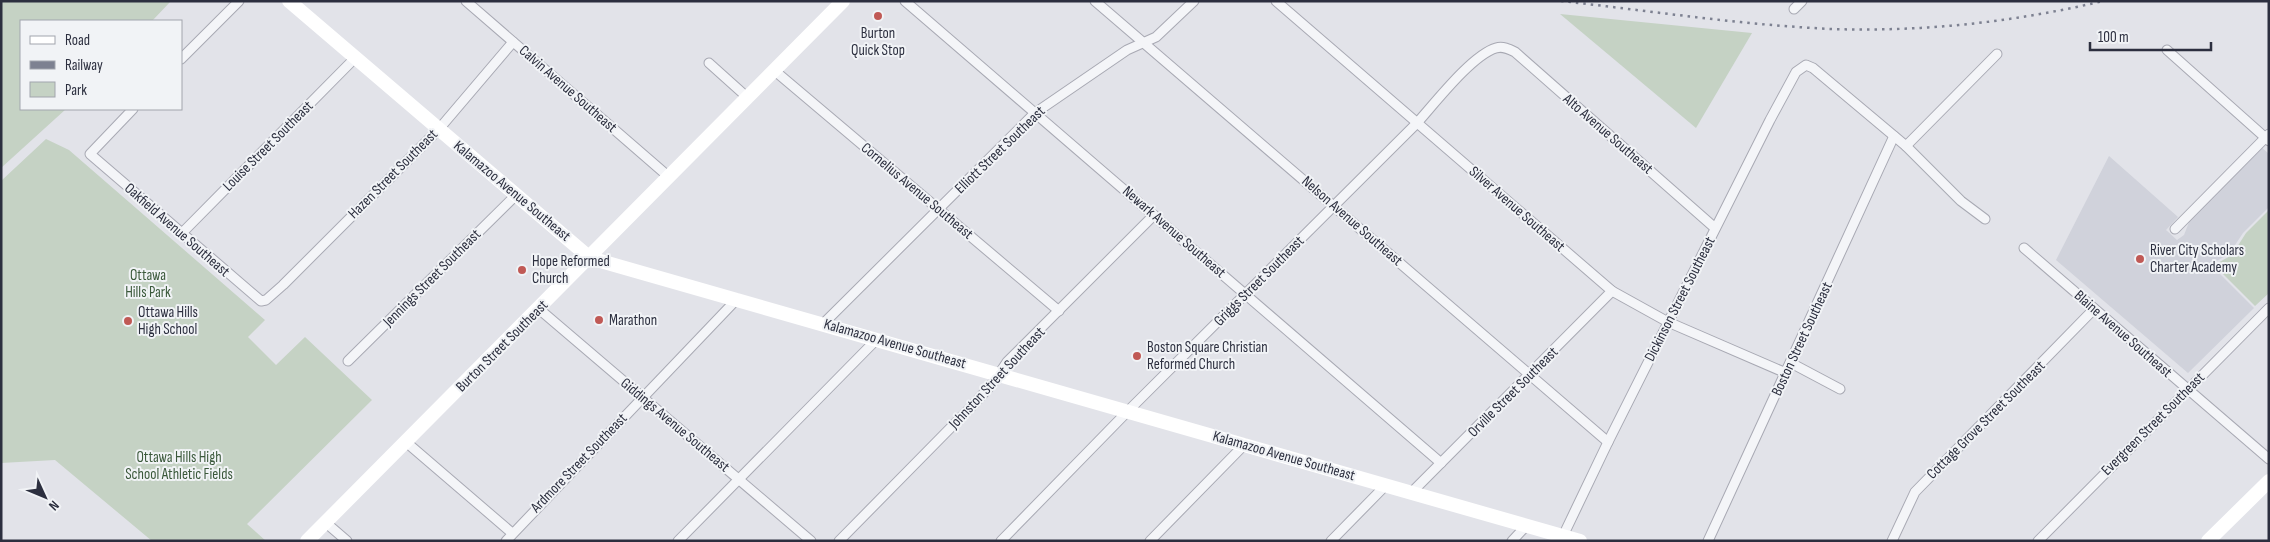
<svg xmlns="http://www.w3.org/2000/svg" width="2270" height="542" viewBox="0 0 2270 542" font-family="'Sofia Sans Condensed',sans-serif">
<style>
.built{fill:#d0d2db}
.green{fill:#c5d2c4}
.lines{fill:none;stroke-linecap:round;stroke-linejoin:round}
.street-casing{stroke:#a8a9b3;stroke-width:11}
.street{stroke:#f4f5f8;stroke-width:9}
.secondary{stroke:#fff;stroke-width:14}
.rail{stroke:#7d8191;stroke-width:2.5;stroke-dasharray:2.5 5;stroke-linecap:butt}
.poi-dot{fill:#c05955;stroke:#f1f3f6;stroke-width:2}
.labels{text-anchor:middle;dominant-baseline:central;stroke-width:4;stroke-linejoin:round;paint-order:stroke}
.poi-label{font-size:15px;fill:#2c2f3f;stroke:#f1f3f6;text-anchor:start}
.street-label{font-size:15px;fill:#2c2f3f;stroke:#f1f3f6}
.park-label{font-size:15px;fill:#3b593b;stroke:#f1f3f6}
</style>
<rect width="100%" height="100%" fill="#e2e3e9"/>
<!-- built -->
<polygon class="built" points="2260,146 2269,154 2269,207 2243,233 2229,254 2213,263 2216,270 2254,308 2188,373 2056,260 2109,156 2178,217 2166,230 2177,240 2184,235 2191,217"/>
<!-- green -->
<g class="green">
<polygon points="1,1 171,1 152,21 21,21 21,109 66,109 1,168"/>
<polygon points="1560,14 1752,33 1696,128"/>
<polygon points="46,139 69,150 265,320 248,337 276,365 305,337 372,400 247,524 266,541 152,541 55,460 1,463 1,181"/>
<polygon points="2269,210 2269,293 2255,306 2218,269 2216,264 2232,255 2246,233"/>
</g>
<g class="lines">
<defs>
<g id="street">
<polyline points="466,1 669,177"/>
<polyline points="905,1 1441,463"/>
<polyline points="1095,1 1608,442"/>
<polyline points="1276,1 1612,291 1668,322 1786,373"/>
<polyline points="1794,9 1802,1"/>
<polyline points="2167,50 2269,141"/>
<polyline points="181,59 239,1"/>
<polyline points="709,63 748,98"/>
<polyline points="775,71 1059,311"/>
<polyline points="133,109 90,154 261,301 266,300 283,285 439,129 513,42"/>
<polyline points="1906,146 1997,54"/>
<polyline points="2175,229 2269,134"/>
<polyline points="182,233 355,58"/>
<polyline points="2024,248 2269,459"/>
<polyline points="539,309 811,541"/>
<polyline points="824,323 1035,113 1127,50 1156,37 1194,1"/>
<polyline points="348,361 516,195"/>
<polyline points="1791,363 1840,389"/>
<polyline points="406,442 512,533"/>
<polyline points="1412,492 1612,291"/>
<polyline points="325,522 347,541"/>
<polyline points="1563,536 1608,442 1770,120 1796,72 1806,65 1813,68 1906,146 1961,201 1985,219"/>
<polyline points="506,541 737,299"/>
<polyline points="678,541 877,339"/>
<polyline points="839,541 973,405 993,383 1007,362 1154,215"/>
<path d="M1001,541L1127,412L1417,123C1435,103 1472,55 1496,48C1503,46 1509,49 1515,52L1715,228"/>
<polyline points="1150,541 1245,444"/>
<polyline points="1331,541 1386,485"/>
<polyline points="1512,541 1526,526"/>
<polyline points="1708,541 1894,136"/>
<polyline points="1892,541 1915,492 2094,309"/>
<polyline points="2038,541 2269,308"/>
</g>
</defs>
<!-- street casing -->
<use href="#street" class="street-casing"/>
<!-- street -->
<use href="#street" class="street"/>
<!-- secondary -->
<g class="secondary">
<polyline points="289,1 590,258 1580,541"/>
<polyline points="307,541 843,1"/>
<polyline points="2208,541 2269,481"/>
</g>
<!-- rail -->
<path class="rail" d="M1561,1C1651,11 1742,25 1832,29C1923,32 2015,22 2103,1"/>
</g>
<!-- markers -->
<g class="poi-dot">
<circle cx="878" cy="16" r="5"/>
<circle cx="2140" cy="259" r="5"/>
<circle cx="522" cy="270" r="5"/>
<circle cx="599" cy="320" r="5"/>
<circle cx="128" cy="321" r="5"/>
<circle cx="1137" cy="356" r="5"/>
</g>
<g class="labels">
<!-- poi labels -->
<g class="poi-label">
<text x="878" y="33" text-anchor="middle">Burton<tspan x="878" dy="17">Quick Stop</tspan></text>
<text x="2150" y="250">River City Scholars<tspan x="2150" dy="17">Charter Academy</tspan></text>
<text x="532" y="261">Hope Reformed<tspan x="532" dy="17">Church</tspan></text>
<text x="138" y="312">Ottawa Hills<tspan x="138" dy="17">High School</tspan></text>
<text x="609" y="320">Marathon</text>
<text x="1147" y="347">Boston Square Christian<tspan x="1147" dy="17">Reformed Church</tspan></text>
</g>
<!-- street labels -->
<g class="street-label">
<text transform="translate(568 89) rotate(41)">Calvin Avenue Southeast</text>
<text transform="translate(1608 134) rotate(41)">Alto Avenue Southeast</text>
<text transform="translate(268 146) rotate(-45)">Louise Street Southeast</text>
<text transform="translate(1000 150) rotate(-44)">Elliott Street Southeast</text>
<text transform="translate(393 174) rotate(-45)">Hazen Street Southeast</text>
<text transform="translate(512 191) rotate(40)">Kalamazoo Avenue Southeast</text>
<text transform="translate(917 191) rotate(40)">Cornelius Avenue Southeast</text>
<text transform="translate(1517 209) rotate(41)">Silver Avenue Southeast</text>
<text transform="translate(1352 221) rotate(41)">Nelson Avenue Southeast</text>
<text transform="translate(177 230) rotate(41)">Oakfield Avenue Southeast</text>
<text transform="translate(1174 232) rotate(41)">Newark Avenue Southeast</text>
<text transform="translate(432 278) rotate(-45)">Jennings Street Southeast</text>
<text transform="translate(1259 281) rotate(-45)">Griggs Street Southeast</text>
<text transform="translate(1680 299) rotate(-63)">Dickinson Street Southeast</text>
<text transform="translate(2123 334) rotate(41)">Blaine Avenue Southeast</text>
<text transform="translate(1802 339) rotate(-65)">Boston Street Southeast</text>
<text transform="translate(895 344) rotate(16)">Kalamazoo Avenue Southeast</text>
<text transform="translate(502 346) rotate(-45)">Burton Street Southeast</text>
<text transform="translate(997 378) rotate(-47)">Johnston Street Southeast</text>
<text transform="translate(1513 392) rotate(-45)">Orville Street Southeast</text>
<text transform="translate(1986 420) rotate(-45)">Cottage Grove Street Southeast</text>
<text transform="translate(2153 424) rotate(-45)">Evergreen Street Southeast</text>
<text transform="translate(675 425) rotate(40)">Giddings Avenue Southeast</text>
<text transform="translate(1284 456) rotate(16)">Kalamazoo Avenue Southeast</text>
<text transform="translate(579 463) rotate(-46)">Ardmore Street Southeast</text>
</g>
<!-- park labels -->
<g class="park-label">
<text x="148" y="275">Ottawa<tspan x="148" dy="17">Hills Park</tspan></text>
<text x="179" y="457">Ottawa Hills High<tspan x="179" dy="17">School Athletic Fields</tspan></text>
</g>
</g>
<!-- border -->
<rect width="2270" height="542" fill="none" stroke="#2c2f3f" stroke-width="5"/>
<!-- legend -->
<rect x="20" y="20" width="162" height="90" fill="#f1f3f6" stroke="#a2a5ad"/>
<rect x="30" y="36" width="25" height="8" fill="#ffffff" stroke="#a2a5ad"/>
<text x="65" y="45" font-size="15" fill="#2c2f3f">Road</text>
<rect x="30" y="61" width="25" height="8" fill="#7d8191" stroke="#a2a5ad"/>
<text x="65" y="70" font-size="15" fill="#2c2f3f">Railway</text>
<rect x="30" y="82" width="25" height="15" fill="#c5d2c4" stroke="#a2a5ad"/>
<text x="65" y="95" font-size="15" fill="#2c2f3f">Park</text>
<!-- north arrow -->
<g transform="translate(45 497) rotate(134)" stroke="#f1f3f6" stroke-width="4" paint-order="stroke">
<path d="M0-4L9 19L0 12L-9 19Z" fill="#2c2f3f"/>
<text y="-8" font-size="14" font-weight="bold" text-anchor="middle" fill="#2c2f3f">N</text>
</g>
<!-- scale -->
<path d="M2090 42v8h121v-8" fill="none" stroke="#2c2f3f" stroke-width="2.5"/>
<text x="2098" y="42" font-size="15" fill="#2c2f3f" stroke="#f1f3f6" stroke-width="4" paint-order="stroke">100 m</text>
</svg>
